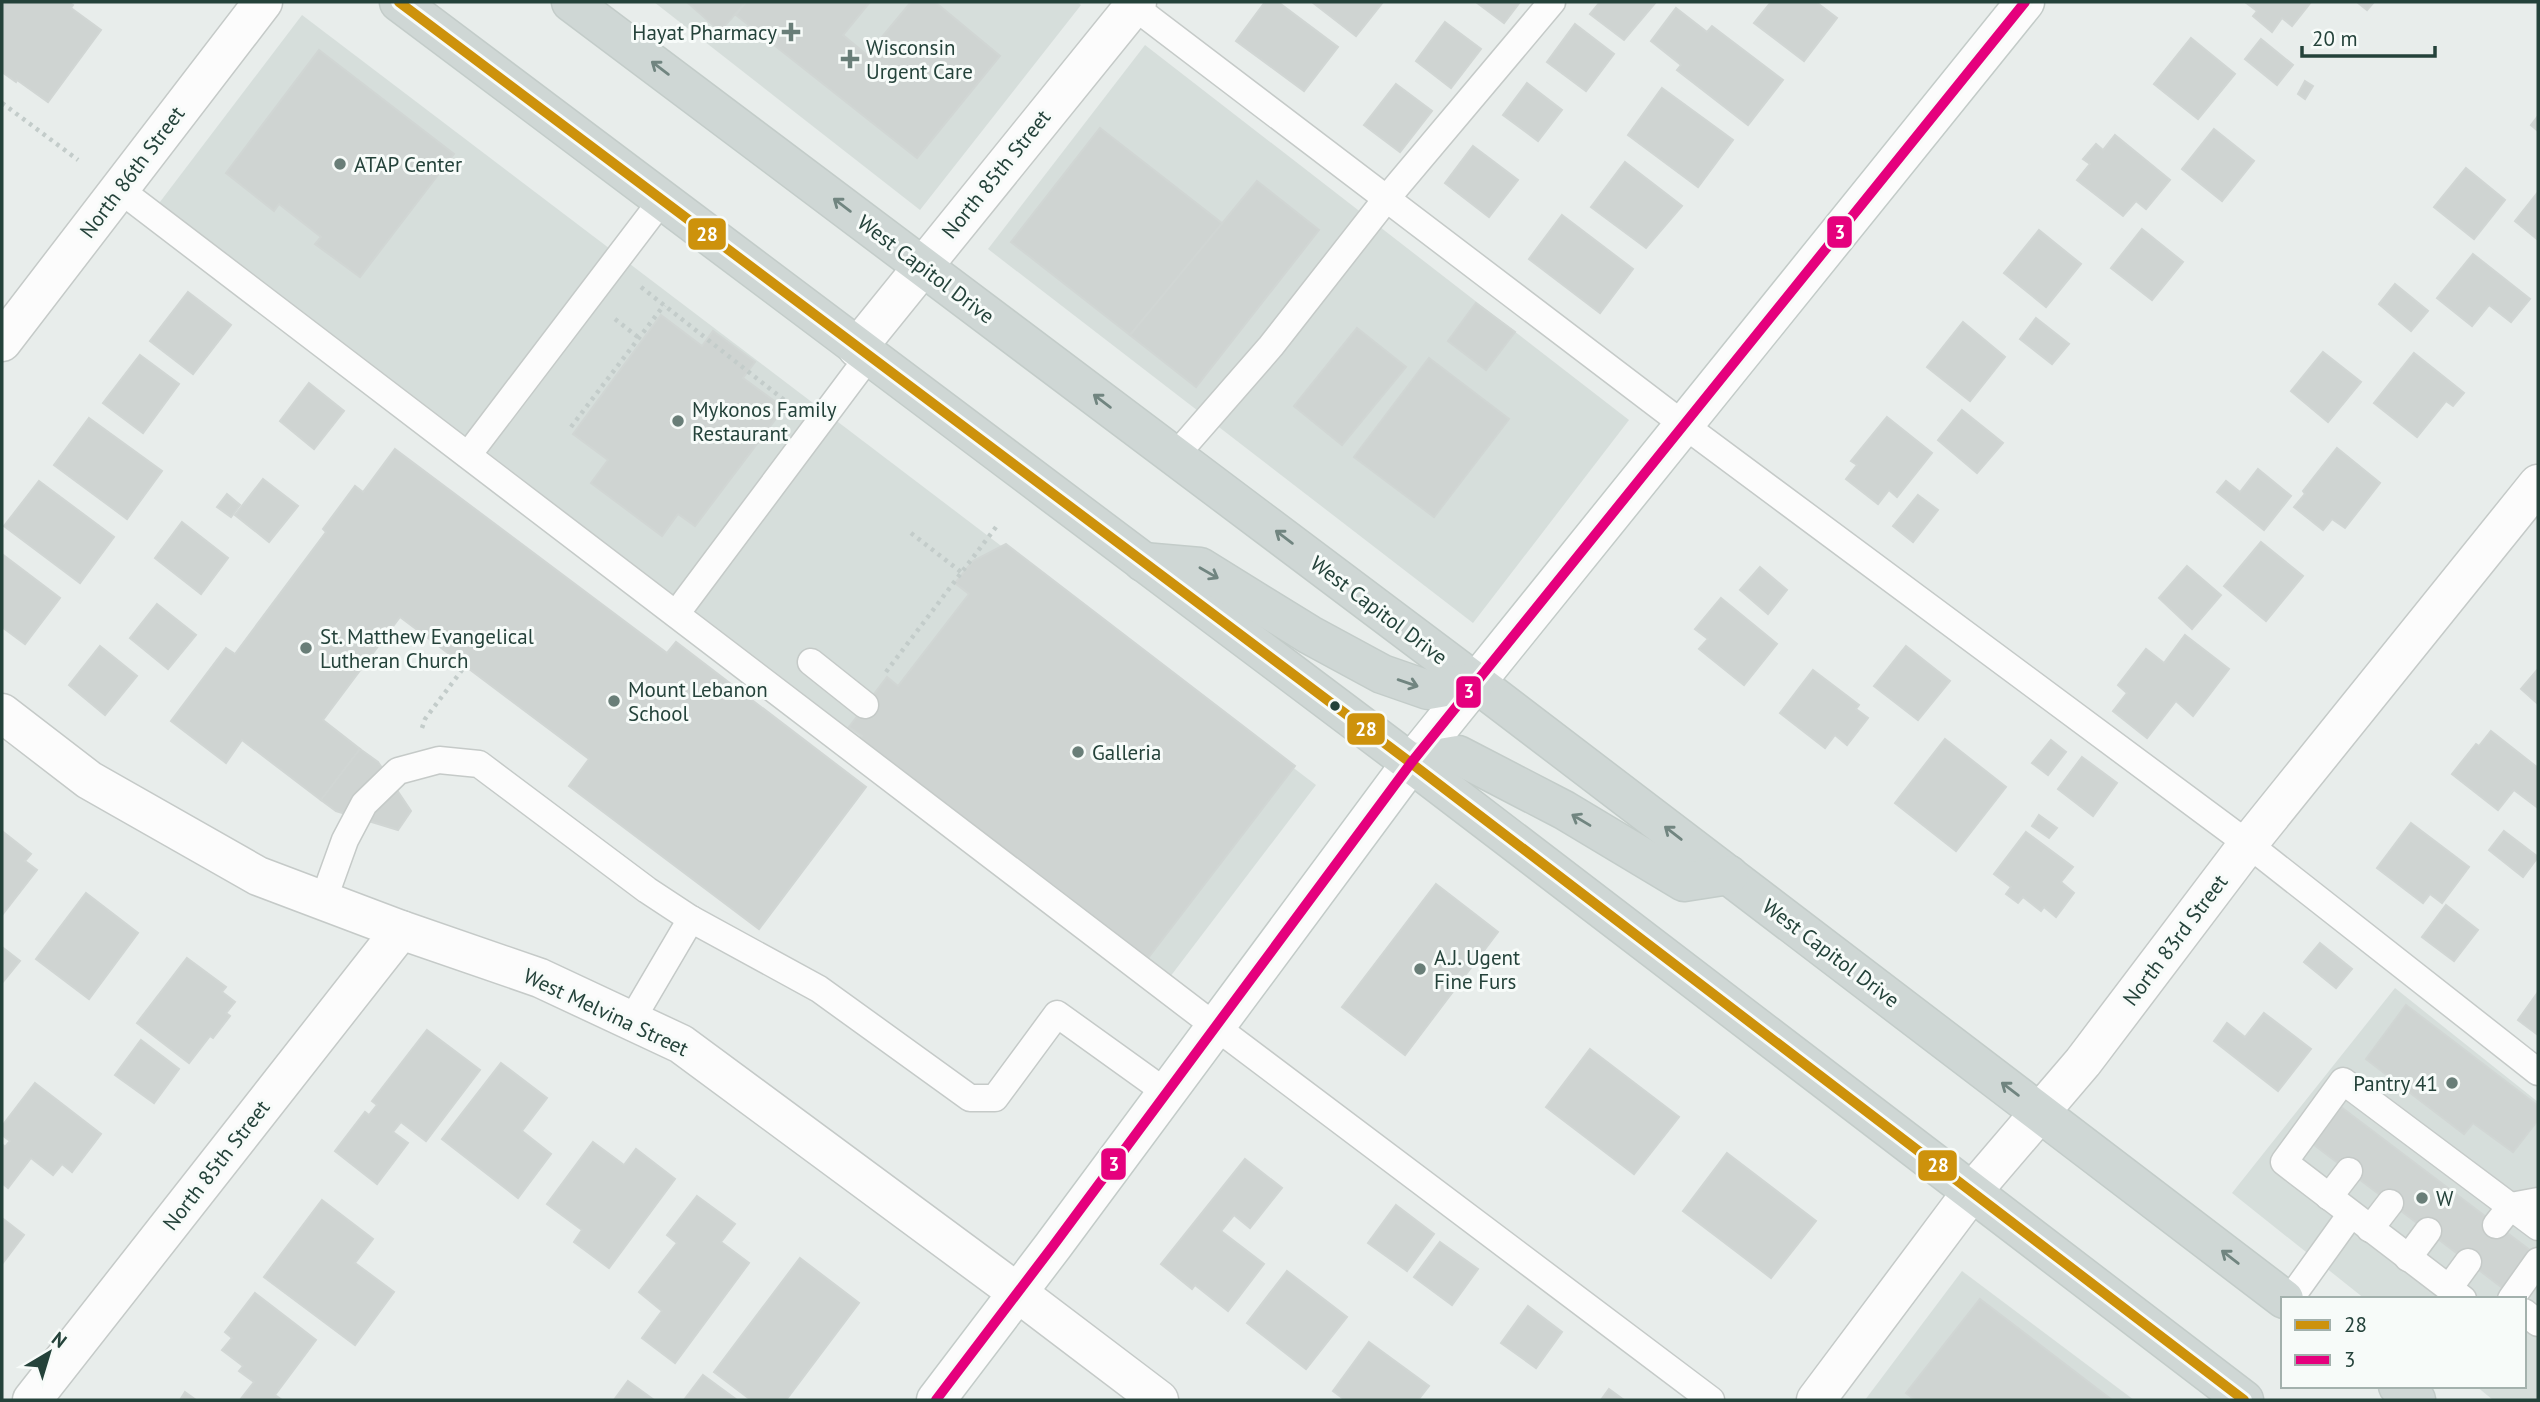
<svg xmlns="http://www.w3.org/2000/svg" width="2540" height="1402" viewBox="0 0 2540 1402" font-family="'PT Sans',sans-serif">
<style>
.built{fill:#d6dedb}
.building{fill:#cfd4d2;stroke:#d1d6d4;stroke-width:2}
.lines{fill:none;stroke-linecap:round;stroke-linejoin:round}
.lane-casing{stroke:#c5cac8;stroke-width:29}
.street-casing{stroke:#c5cac8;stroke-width:41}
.secondary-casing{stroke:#c3cbc8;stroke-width:41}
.primary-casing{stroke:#c3ccc9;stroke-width:41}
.path{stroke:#c3ccca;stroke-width:4.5;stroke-dasharray:3.5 5;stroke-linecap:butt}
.lane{stroke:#fcfcfc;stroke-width:26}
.street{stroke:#fcfcfc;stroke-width:38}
.secondary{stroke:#fcfcfc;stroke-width:38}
.primary{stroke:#cfd7d5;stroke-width:38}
.bus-1-casing{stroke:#f7fbf9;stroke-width:16}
.bus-2-casing{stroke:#f7fbf9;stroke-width:16}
.bus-1{stroke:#cd920c;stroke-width:10}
.bus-2{stroke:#e5007d;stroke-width:10}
.oneway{stroke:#718580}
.poi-dot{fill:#697e78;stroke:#f7fbf9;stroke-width:2.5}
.bus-dot{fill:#24423a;stroke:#f7fbf9;stroke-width:2.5}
.labels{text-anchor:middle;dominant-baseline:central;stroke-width:6;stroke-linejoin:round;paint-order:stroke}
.poi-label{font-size:21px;fill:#24423a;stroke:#f7fbf9;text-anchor:start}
.street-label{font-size:21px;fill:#24423a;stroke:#f7fbf9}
.line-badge{stroke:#f7fbf9;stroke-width:2.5}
.badge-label{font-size:19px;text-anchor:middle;font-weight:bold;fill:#fff}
</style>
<rect width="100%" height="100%" fill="#e8edeb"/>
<!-- built -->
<g class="built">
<polygon points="654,2 1077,2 1081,5 920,210"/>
<polygon points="302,15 1316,785 1157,994 144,223"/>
<polygon points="1145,45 1629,420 1473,623 988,249"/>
<polygon points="2395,988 2538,1102 2538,1400 2493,1400 2476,1386 2524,1386 2524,1299 2365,1299 2232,1193"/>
<polygon points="1962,1271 2134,1400 1865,1400"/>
</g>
<!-- building -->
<g class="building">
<polygon points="2,2 68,2 73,5 71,8 101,30 48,102 17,80 16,82 2,72"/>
<polygon points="687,2 746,2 720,31"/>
<polygon points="746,2 870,2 843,35 867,55 911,2 935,2 1000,56 917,158 736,15"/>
<polygon points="1265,2 1278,2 1338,47 1304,91 1236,41"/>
<polygon points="1312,2 1383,2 1356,36"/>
<polygon points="1476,2 1520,2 1504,23"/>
<polygon points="1600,2 1656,2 1624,40 1590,14"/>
<polygon points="1771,2 1816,2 1837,18 1804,61 1754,23"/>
<polygon points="2245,2 2311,2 2292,26 2282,18 2272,32 2253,16 2257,11"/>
<polygon points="2357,2 2374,2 2367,10"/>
<polygon points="1676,8 1707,32 1712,26 1783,80 1748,125 1677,70 1681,65 1651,41"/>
<polygon points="1445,22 1481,49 1451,88 1416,61"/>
<polygon points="1575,24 1614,54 1586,91 1547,62"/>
<polygon points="2191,38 2235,74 2198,119 2154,84"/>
<polygon points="2261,39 2293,65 2277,85 2245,59"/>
<polygon points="319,50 454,154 360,277 315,244 321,237 279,204 274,211 226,173"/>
<polygon points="2305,81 2313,86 2305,99 2298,94"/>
<polygon points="1527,83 1562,110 1538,141 1503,115"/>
<polygon points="1396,84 1432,111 1400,152 1364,125"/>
<polygon points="1662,88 1733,140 1698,187 1628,135"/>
<polygon points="2538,116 2538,131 2531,125"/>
<polygon points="1100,128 1223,224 1130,335 1011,242"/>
<polygon points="2214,129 2254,161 2222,201 2182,169"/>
<polygon points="2115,135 2170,180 2146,209 2136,201 2123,216 2077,180 2090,164 2083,159 2096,144 2103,150"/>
<polygon points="1473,146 1518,180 1489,217 1445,183"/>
<polygon points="1625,162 1682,206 1646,248 1591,207"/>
<polygon points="2466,168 2505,200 2474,239 2434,207"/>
<polygon points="1257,181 1319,230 1196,387 1130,335"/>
<polygon points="2538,192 2538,240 2515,221"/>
<polygon points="1562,215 1633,269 1600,313 1529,259"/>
<polygon points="2142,229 2183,262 2152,300 2111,268"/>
<polygon points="2039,230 2081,264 2046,307 2004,273"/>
<polygon points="2473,254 2530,299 2511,322 2489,305 2472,326 2437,298"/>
<polygon points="2395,284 2428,311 2411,331 2379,304"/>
<polygon points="188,292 231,325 193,374 150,341"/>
<polygon points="1476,303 1515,332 1486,370 1448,341"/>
<polygon points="661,315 702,346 713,331 755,362 743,378 784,408 695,526 678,514 662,536 591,483 608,460 573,434"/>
<polygon points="2036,318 2069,344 2052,364 2020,339"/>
<polygon points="1963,322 2005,357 1970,401 1927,367"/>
<polygon points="1357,328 1406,367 1342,445 1294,406"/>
<polygon points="2323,352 2361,382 2328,422 2291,391"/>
<polygon points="2414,353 2464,393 2453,406 2446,401 2417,437 2374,403"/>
<polygon points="140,355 179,384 143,433 103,403"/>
<polygon points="1429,358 1509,419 1434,517 1354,457"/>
<polygon points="309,383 344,411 314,449 280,421"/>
<polygon points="1962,410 2003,443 1977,473 1938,440"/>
<polygon points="1887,417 1932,453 1897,497 1889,490 1878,504 1846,479 1857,465 1851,461"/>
<polygon points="89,418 162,471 127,519 54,465"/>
<polygon points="2337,448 2380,483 2345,528 2332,519 2323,530 2294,507 2305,494 2303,491"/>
<polygon points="395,449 667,653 676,642 866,787 759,929 569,786 589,759 400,617 323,720 360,749 321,800 242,740 226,763 171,721 226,648 235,654 326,532 323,529 355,486 363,492"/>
<polygon points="2258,469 2291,496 2264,530 2217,492 2226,481 2240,492"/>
<polygon points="263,479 298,506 269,542 235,515"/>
<polygon points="39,481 114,537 80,583 4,526"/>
<polygon points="227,494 240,505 231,517 217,507"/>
<polygon points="1918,495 1938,510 1913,542 1893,526"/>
<polygon points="182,522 228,558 201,594 155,558"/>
<polygon points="2261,542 2303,576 2266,621 2224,586"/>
<polygon points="1006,544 1295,766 1148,958 860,738 862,736 849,727 887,677 898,686 969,594 955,583 973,561"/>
<polygon points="2,554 60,598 25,644 2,627"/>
<polygon points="2187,566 2221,595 2192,629 2159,598"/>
<polygon points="1760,567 1787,590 1768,614 1740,590"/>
<polygon points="1721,598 1777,644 1744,685 1699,649 1708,639 1695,629"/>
<polygon points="157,604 196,635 168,669 130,638"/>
<polygon points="2185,635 2229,669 2193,716 2176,701 2147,738 2113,711 2127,693 2118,685 2146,649 2164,663"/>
<polygon points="100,646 137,676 105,715 69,685"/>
<polygon points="1906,646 1950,681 1918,720 1874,686"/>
<polygon points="2538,669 2538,704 2521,689"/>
<polygon points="1813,670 1859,705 1856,709 1868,718 1847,745 1835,735 1825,748 1780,713"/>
<polygon points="2491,731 2538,768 2538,808 2514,790 2498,810 2452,774 2476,744 2479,746"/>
<polygon points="1945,739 2006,787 1956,851 1895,803"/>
<polygon points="2051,740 2066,752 2048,775 2032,763"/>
<polygon points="360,749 378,762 411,811 398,830 336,811 321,800"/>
<polygon points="2082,757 2117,783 2093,816 2058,789"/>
<polygon points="2039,815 2057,828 2049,838 2032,826"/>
<polygon points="2411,823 2469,867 2442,903 2430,894 2423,903 2377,868"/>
<polygon points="2,831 31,854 25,861 37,870 2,915"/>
<polygon points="2504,831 2538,857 2523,877 2489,850"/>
<polygon points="2026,832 2073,867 2061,882 2074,893 2056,917 2044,907 2041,911 2023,897 2018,903 2006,894 2011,887 1994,874"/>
<polygon points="1436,884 1498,932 1405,1055 1342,1007"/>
<polygon points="86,893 138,933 89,999 36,959"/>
<polygon points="2446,905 2478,930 2454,961 2422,937"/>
<polygon points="2320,943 2352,969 2336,988 2304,962"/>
<polygon points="2,947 20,961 2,983"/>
<polygon points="187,958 226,987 222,992 235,1002 226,1013 230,1016 213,1038 210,1036 189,1063 137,1023"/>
<polygon points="2538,992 2538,1035 2518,1020"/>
<polygon points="2406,1005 2538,1106 2538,1120 2513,1152 2473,1123 2464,1134 2366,1059"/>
<polygon points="2264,1013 2311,1049 2278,1091 2214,1041 2227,1023 2245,1037"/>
<polygon points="427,1030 480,1070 426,1141 401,1122 393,1132 408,1143 377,1184 335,1151 365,1112 369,1115 377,1105 372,1101"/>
<polygon points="141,1040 179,1069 154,1103 115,1075"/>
<polygon points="1590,1049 1679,1117 1634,1174 1546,1107"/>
<polygon points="501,1063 547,1098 522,1131 551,1154 518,1198 442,1139"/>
<polygon points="35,1083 101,1134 72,1172 62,1164 53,1175 31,1158 8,1188 2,1183 2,1144 5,1147 10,1141 2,1135 2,1126"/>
<polygon points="2341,1107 2531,1251 2504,1289 2313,1144"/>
<polygon points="593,1142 624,1165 636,1149 675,1179 609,1268 574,1242 582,1230 547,1204"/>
<polygon points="1727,1153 1816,1221 1771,1278 1683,1211"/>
<polygon points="1245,1159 1282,1188 1250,1228 1234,1215 1221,1231 1264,1264 1228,1311 1195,1285 1192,1289 1161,1264"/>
<polygon points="697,1196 735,1224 721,1242 749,1263 675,1363 642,1338 662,1311 639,1292 677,1243 667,1235"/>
<polygon points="322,1200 373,1239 355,1263 394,1292 355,1345 264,1277"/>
<polygon points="1396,1205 1434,1234 1407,1271 1368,1243"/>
<polygon points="2,1218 24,1235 2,1264"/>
<polygon points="1440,1242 1478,1269 1452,1305 1414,1277"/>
<polygon points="800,1258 859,1303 786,1400 751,1400 714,1372"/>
<polygon points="1287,1271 1347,1317 1306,1369 1247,1323"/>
<polygon points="255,1293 316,1340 275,1395 282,1400 240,1400 254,1382 239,1371 243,1366 222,1350 232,1338 225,1332"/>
<polygon points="1980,1299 2112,1400 1915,1400 1906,1393"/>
<polygon points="1528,1306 1562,1332 1536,1368 1501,1343"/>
<polygon points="1369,1342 1429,1386 1418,1400 1345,1400 1333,1391"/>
<polygon points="703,1375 737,1400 684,1400"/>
<polygon points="628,1381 654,1400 614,1400"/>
<polygon points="1609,1389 1624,1400 1601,1400"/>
<polygon points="185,1392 196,1400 180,1400"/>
</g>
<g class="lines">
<defs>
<g id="lane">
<polyline points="1128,2 1684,425 2248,844 2538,1072"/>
<polyline points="119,189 1216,1027 1711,1400"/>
<polyline points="468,455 662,200"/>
<polyline points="1175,456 1271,346 1387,198 1552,2"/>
<polyline points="676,614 869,356"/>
<polyline points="811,662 865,705"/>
<polyline points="323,901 345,840 364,804 398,771 439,760 479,764 647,890 691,919 819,989 970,1098 995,1098 1057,1014 1167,1093"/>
<polyline points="631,1021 691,919"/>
<polyline points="2329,1197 2349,1171"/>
<polyline points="2496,1225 2511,1206 2538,1201"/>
<polyline points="2370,1229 2390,1203"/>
<polyline points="2408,1258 2428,1231"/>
<polyline points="2449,1288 2468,1262"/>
<polyline points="2290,1299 2351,1214"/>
<polyline points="2463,1299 2284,1162 2343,1081 2538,1227"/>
<polyline points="2511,1299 2538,1261"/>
<polyline points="2524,1312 2538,1323"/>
</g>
<g id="street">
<polyline points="2,342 263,2"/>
<polyline points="857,348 1137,2"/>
<polyline points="2,713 89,780 258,876 401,930 540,978 681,1044 1018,1293 1159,1400"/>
<polyline points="32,1400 401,930"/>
<polyline points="1816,1400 1971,1193 2083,1062 2248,844 2538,484"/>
</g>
<polyline id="secondary" points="936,1400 1053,1246 1411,763 2025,2"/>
<g id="primary">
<polyline points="399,2 1411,763 2244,1400"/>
<polyline points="571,2 1475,682 2284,1299"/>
<polyline points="1143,562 1200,567 1310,635 1382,674 1428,690 1475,682"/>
<polyline points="1411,763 1458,755 1564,810 1684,882 1729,875"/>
<polyline points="2398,1386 2416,1400"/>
</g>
</defs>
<!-- lane casing -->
<use href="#lane" class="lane-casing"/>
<!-- street casing -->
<use href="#street" class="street-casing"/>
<!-- secondary casing -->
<use href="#secondary" class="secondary-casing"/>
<!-- primary casing -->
<use href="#primary" class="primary-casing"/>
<!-- path -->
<g class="path">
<polyline points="2,103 78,160"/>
<polyline points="641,287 788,403"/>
<polyline points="615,319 639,338"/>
<polyline points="571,427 664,305"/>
<polyline points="911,533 961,572"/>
<polyline points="886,672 996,527"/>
<polyline points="422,728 425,719 465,666"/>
</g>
<!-- lane -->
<use href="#lane" class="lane"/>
<!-- street -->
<use href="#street" class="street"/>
<!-- secondary -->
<use href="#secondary" class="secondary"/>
<!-- primary -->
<use href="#primary" class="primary"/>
<defs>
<polyline id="bus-1" points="399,2 1411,763 2244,1400"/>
<polyline id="bus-2" points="936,1400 1053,1246 1411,763 2025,2"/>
</defs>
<!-- bus-1 casing -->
<use href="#bus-1" class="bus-1-casing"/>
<!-- bus-2 casing -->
<use href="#bus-2" class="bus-2-casing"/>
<!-- bus-1 -->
<use href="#bus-1" class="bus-1"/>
<!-- bus-2 -->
<use href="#bus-2" class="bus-2"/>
</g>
<!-- one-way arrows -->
<defs><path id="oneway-shaft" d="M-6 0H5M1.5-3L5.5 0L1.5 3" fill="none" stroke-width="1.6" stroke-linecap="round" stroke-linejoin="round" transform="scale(1.75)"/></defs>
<g class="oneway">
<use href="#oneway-shaft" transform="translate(660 68) rotate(-143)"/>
<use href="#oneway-shaft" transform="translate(842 205) rotate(-143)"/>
<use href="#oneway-shaft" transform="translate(1102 401) rotate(-143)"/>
<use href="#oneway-shaft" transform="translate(1284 537) rotate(-143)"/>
<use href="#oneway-shaft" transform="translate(1209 573) rotate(30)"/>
<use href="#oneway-shaft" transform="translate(1408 683) rotate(19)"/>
<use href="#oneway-shaft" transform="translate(1581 820) rotate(-149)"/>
<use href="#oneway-shaft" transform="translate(1673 833) rotate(-142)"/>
<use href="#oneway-shaft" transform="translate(2010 1089) rotate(-143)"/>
<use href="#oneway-shaft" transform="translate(2230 1257) rotate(-142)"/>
</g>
<!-- markers -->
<g class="poi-dot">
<path d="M787.5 21.5h7v7h7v7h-7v7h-7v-7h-7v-7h7z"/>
<path d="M846.5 48.5h7v7h7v7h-7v7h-7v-7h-7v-7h7z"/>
<circle cx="340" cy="164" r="7"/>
<circle cx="678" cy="421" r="7"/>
<circle cx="306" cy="648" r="7"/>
<circle cx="614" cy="701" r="7"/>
<circle cx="1078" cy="752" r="7"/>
<circle cx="1420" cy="969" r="7"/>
<circle cx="2452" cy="1083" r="7"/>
<circle cx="2422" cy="1198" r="7"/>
</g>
<circle class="bus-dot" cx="1335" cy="706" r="6"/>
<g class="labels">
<!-- poi labels -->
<g class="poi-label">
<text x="777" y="32" text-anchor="end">Hayat Pharmacy</text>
<text x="866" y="47">Wisconsin<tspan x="866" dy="24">Urgent Care</tspan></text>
<text x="354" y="164">ATAP Center</text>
<text x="692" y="409">Mykonos Family<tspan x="692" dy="24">Restaurant</tspan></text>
<text x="320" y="636">St. Matthew Evangelical<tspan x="320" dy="24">Lutheran Church</tspan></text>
<text x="628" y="689">Mount Lebanon<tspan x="628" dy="24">School</tspan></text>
<text x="1092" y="752">Galleria</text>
<text x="1434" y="957">A.J. Ugent<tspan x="1434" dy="24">Fine Furs</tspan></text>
<text x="2438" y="1083" text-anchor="end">Pantry 41</text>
<text x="2436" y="1198">W</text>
</g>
<!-- street labels -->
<g class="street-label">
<text transform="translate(132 172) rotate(-53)">North 86th Street</text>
<text transform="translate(996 174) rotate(-51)">North 85th Street</text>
<text transform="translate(926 269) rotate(37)">West Capitol Drive</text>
<text transform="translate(1379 610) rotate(37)">West Capitol Drive</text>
<text transform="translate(2175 940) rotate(-53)">North 83rd Street</text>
<text transform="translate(1831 953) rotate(37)">West Capitol Drive</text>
<text transform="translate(606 1012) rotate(25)">West Melvina Street</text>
<text transform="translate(216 1165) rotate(-52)">North 85th Street</text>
</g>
</g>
<g class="line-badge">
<rect x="1826" y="215" width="27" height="34" rx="7" fill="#e5007d"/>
<rect x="687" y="217" width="40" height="34" rx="7" fill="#cd920c"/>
<rect x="1455" y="675" width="27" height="34" rx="7" fill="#e5007d"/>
<rect x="1346" y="712" width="40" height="34" rx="7" fill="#cd920c"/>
<rect x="1100" y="1147" width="27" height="34" rx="7" fill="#e5007d"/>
<rect x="1917" y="1149" width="41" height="33" rx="7" fill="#cd920c"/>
</g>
<g class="badge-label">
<text x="1840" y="239">3</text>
<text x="707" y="241">28</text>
<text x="1469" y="698">3</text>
<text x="1366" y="736">28</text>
<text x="1114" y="1171">3</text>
<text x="1938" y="1172">28</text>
</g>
<!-- border -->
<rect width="2540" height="1402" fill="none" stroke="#24423a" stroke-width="7"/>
<!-- legend -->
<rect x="2281" y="1297" width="245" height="91" fill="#f7fbf9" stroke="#a3b1ad" stroke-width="2"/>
<rect x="2295" y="1320" width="35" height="10" fill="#cd920c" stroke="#a3b1ad" stroke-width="2"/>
<text x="2344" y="1332" font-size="21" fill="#24423a">28</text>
<rect x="2295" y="1355" width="35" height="10" fill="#e5007d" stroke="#a3b1ad" stroke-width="2"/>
<text x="2344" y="1367" font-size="21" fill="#24423a">3</text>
<!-- north arrow -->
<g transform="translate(49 1353) rotate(38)" stroke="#f7fbf9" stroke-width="5" paint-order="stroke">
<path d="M0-5L12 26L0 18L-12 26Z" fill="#24423a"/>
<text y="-10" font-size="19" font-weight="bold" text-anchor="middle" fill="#24423a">N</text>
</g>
<!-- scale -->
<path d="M2302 46v10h133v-10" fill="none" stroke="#24423a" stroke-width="3.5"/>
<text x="2312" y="46" font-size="21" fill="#24423a" stroke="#f7fbf9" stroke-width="5" paint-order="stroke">20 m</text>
</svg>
